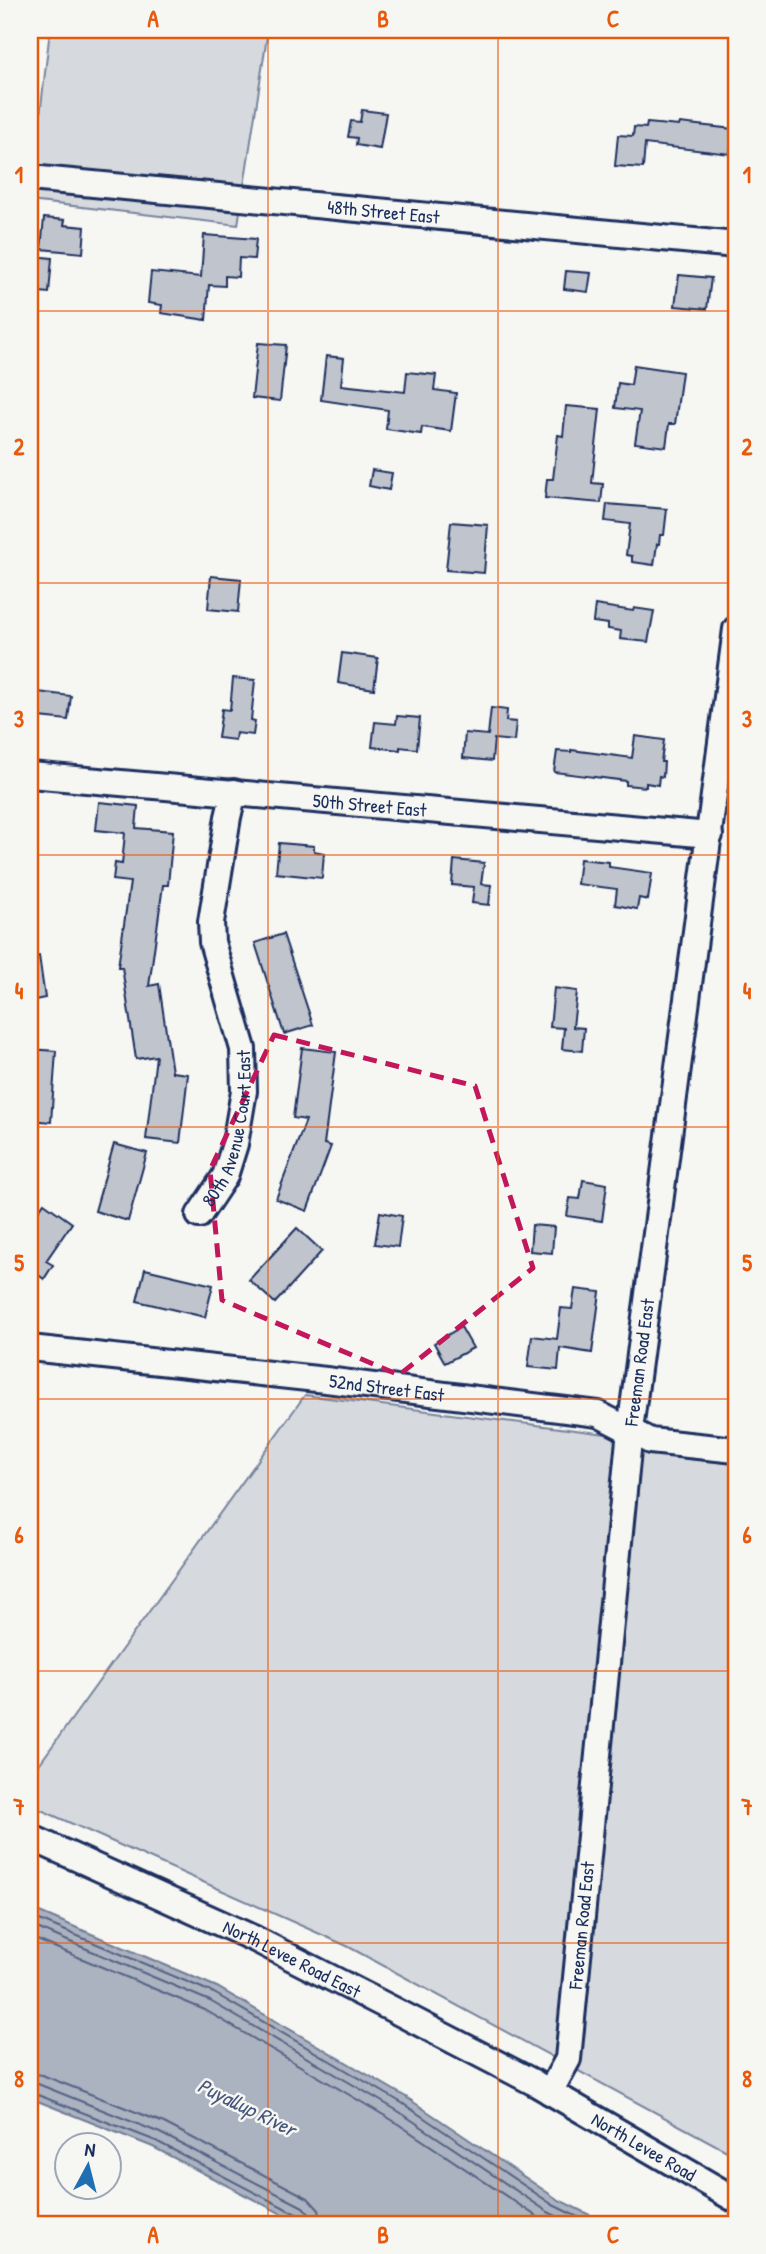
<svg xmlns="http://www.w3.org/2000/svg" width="766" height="2254" viewBox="0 0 766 2254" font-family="'Patrick Hand',sans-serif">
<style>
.green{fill:#d6d9dd;stroke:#78849e;stroke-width:2}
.water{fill:#abb2c0;stroke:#717e99;stroke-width:2}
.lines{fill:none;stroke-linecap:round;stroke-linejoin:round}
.shore{stroke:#556385;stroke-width:2}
.building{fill:#c0c4cd;stroke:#1b2f5e;stroke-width:2}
.minor-casing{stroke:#1b2f5e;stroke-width:30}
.minor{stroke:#f6f6f2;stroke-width:24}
.marked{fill:none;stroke:#c2185b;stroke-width:5;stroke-dasharray:14 9;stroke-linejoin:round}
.grid{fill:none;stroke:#e8590c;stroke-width:2;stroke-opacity:0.55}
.labels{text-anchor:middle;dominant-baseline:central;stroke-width:5;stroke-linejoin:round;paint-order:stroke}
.street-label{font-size:19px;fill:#1b2f5e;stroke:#f6f6f2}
.water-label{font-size:21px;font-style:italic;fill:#46567b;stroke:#f6f6f2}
.neatline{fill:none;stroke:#e8590c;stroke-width:2.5}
.grid-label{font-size:23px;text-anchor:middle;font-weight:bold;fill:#e8590c}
</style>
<rect width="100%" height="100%" fill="#f6f6f2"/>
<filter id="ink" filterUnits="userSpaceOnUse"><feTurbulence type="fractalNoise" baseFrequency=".0143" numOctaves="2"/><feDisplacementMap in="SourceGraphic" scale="14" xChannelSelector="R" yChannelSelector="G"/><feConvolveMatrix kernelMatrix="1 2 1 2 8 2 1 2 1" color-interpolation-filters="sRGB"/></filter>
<g filter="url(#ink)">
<!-- green -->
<g class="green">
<polygon points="50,30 268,30 238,225 30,201"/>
<polygon points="305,1395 736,1451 736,2156 347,1946 30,1805 30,1777"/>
</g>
<!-- water -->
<polygon class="water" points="30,1908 217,1987 406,2097 557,2199 608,2224 301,2224 153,2147 30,2098"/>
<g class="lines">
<!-- shore -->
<g class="shore">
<polyline points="30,1916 214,1993 402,2103 553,2205 592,2224"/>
<polyline points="30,1925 210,2001 398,2111 548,2212 572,2224"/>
<polyline points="30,1937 205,2010 392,2120 548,2224"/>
<polyline points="30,2073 42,2075 164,2123 308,2198 319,2210 322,2224"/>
<polyline points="30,2083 38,2084 160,2133 303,2207 310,2215 311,2224"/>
<polyline points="30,2092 156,2141 298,2215 302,2224"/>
</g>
</g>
<!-- building -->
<g class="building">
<polygon points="362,110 386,113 380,149 356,145 357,138 348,137 351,121 360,122"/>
<polygon points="647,123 679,126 680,123 733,129 730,154 645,144 643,168 615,166 618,135 633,136 634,127 646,128"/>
<polygon points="44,218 65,220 64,225 85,227 83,253 41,249"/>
<polygon points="204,235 256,239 254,259 239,258 238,277 225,276 225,286 209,285 206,320 161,313 162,305 148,303 151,272 201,277"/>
<polygon points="32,256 52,258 49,293 30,291"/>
<polygon points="566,271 591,273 588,292 564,289"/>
<polygon points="679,275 711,278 707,309 675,306"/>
<polygon points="258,343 286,345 280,401 252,398"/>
<polygon points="326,356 344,358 341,385 405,392 407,372 436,375 434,390 456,393 451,431 422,427 421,434 386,429 388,410 321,400"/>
<polygon points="634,365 682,372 675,424 669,424 666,447 635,443 640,411 615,408 618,383 631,385"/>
<polygon points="566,406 600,409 592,483 603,484 601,503 545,498 547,479 553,479 558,435 563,436"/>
<polygon points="372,470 392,473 389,490 369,486"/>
<polygon points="607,504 667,509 664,535 660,535 659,544 657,544 654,565 632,562 632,556 626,555 630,524 605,521"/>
<polygon points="451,522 488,525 484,573 446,570"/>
<polygon points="211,576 241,579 238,612 208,609"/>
<polygon points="595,605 633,611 634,608 654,611 648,642 620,639 621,631 608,629 608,624 593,622"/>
<polygon points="342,653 378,658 374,689 338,683"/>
<polygon points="233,678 255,680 251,720 255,721 253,735 236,733 235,740 218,738 222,709 230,710"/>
<polygon points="30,691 71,696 68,720 30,716"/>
<polygon points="491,708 507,710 506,721 516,722 514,741 494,739 492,761 463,758 465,733 488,735"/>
<polygon points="397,716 420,718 417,749 400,747 400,750 372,747 375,722 396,724"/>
<polygon points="635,736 664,740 661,762 664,762 663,777 659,776 658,785 646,783 646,787 626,785 626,781 554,772 557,751 571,752 571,750 632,758"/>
<polygon points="99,802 138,806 136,828 173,831 168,885 163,885 149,986 159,984 172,1072 188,1074 180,1143 146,1139 156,1056 136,1059 122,967 118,967 130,882 113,880 115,863 122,864 125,833 96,830"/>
<polygon points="279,843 314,846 314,851 324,853 322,878 276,873"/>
<polygon points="580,859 609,862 609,867 652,873 648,900 639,898 637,909 615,905 617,889 577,884"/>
<polygon points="454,860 484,863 481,884 491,885 489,905 472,903 474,887 452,885"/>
<polygon points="283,934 313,1025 284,1034 255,943"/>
<polygon points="39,956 45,998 30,1001 30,957"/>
<polygon points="554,988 577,991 573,1027 584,1028 582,1051 562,1049 564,1028 550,1027"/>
<polygon points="302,1048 336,1052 324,1144 331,1146 307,1211 276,1199 306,1120 293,1118"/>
<polygon points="30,1049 56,1051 51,1122 30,1120"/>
<polygon points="114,1144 147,1153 128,1221 95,1211"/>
<polygon points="583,1180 607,1184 602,1221 567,1216 570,1198 580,1199"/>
<polygon points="44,1203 72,1223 46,1261 53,1265 44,1279 37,1274 30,1285 30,1223"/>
<polygon points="380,1212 402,1216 398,1247 375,1244"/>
<polygon points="532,1225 554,1227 552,1253 530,1251"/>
<polygon points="297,1228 322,1251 275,1303 249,1280"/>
<polygon points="145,1269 213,1285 205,1317 137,1301"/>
<polygon points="575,1289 600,1292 592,1353 560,1348 558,1370 528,1367 532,1336 557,1339 561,1308 572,1309"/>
<polygon points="461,1327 473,1348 445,1363 434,1343"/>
</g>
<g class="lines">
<defs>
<g id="minor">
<path id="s1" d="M30,178L736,245"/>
<path id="s2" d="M30,775L710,835"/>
<path id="s3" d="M199,1215L225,1176L235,1144L244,1091L243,1049L212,942L211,922L228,817L234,792"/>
<path id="s4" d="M30,1348L326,1380L598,1414L650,1441L736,1450"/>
<path id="s5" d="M30,1837L255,1939L394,2010L533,2082L736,2200"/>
<path id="s6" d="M550,2092L568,2059L630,1430L736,629"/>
</g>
</defs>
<!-- minor casing -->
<use href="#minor" class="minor-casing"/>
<!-- minor -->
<use href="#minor" class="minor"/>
</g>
</g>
<!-- marked area -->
<path class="marked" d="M274,1035L475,1086L533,1268L399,1375L222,1300L210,1170Z"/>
<!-- grid -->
<path class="grid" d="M268,30V2224M498,30V2224M30,311H736M30,583H736M30,855H736M30,1127H736M30,1399H736M30,1671H736M30,1943H736"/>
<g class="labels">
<!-- street labels -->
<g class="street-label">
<text stroke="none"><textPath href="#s1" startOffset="355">48th Street East</textPath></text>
<text stroke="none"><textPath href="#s2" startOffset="341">50th Street East</textPath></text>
<text stroke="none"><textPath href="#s3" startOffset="94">80th Avenue Court East</textPath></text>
<text stroke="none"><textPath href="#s6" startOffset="738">Freeman Road East</textPath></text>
<text stroke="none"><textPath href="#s4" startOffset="359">52nd Street East</textPath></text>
<text stroke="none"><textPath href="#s6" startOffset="172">Freeman Road East</textPath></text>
<text stroke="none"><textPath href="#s5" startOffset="289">North Levee Road East</textPath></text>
<text stroke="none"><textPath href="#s5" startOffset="688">North Levee Road</textPath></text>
</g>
<!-- water labels -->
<g class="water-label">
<text transform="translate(247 2107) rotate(26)">Puyallup River</text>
</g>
</g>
<!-- margin -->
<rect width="766" height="2254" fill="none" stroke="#f6f6f2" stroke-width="77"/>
<!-- north arrow -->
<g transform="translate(88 2166) rotate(7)"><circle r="33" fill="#f6f6f2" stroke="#9ea6b7" stroke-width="2"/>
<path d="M0-5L12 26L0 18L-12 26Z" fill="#1f6fb2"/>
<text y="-10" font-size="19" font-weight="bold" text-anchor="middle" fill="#1b2f5e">N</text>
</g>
<rect x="38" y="38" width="690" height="2178" class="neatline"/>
<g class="grid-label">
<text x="153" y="27">A</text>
<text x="383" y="27">B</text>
<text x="613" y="27">C</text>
<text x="19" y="183">1</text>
<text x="747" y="183">1</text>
<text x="19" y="455">2</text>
<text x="747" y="455">2</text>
<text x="19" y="727">3</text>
<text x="747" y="727">3</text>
<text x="19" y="999">4</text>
<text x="747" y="999">4</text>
<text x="19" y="1271">5</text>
<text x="747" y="1271">5</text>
<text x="19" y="1543">6</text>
<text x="747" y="1543">6</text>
<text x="19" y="1815">7</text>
<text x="747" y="1815">7</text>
<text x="19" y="2087">8</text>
<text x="747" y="2087">8</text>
<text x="153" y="2243">A</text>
<text x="383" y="2243">B</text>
<text x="613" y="2243">C</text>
</g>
</svg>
